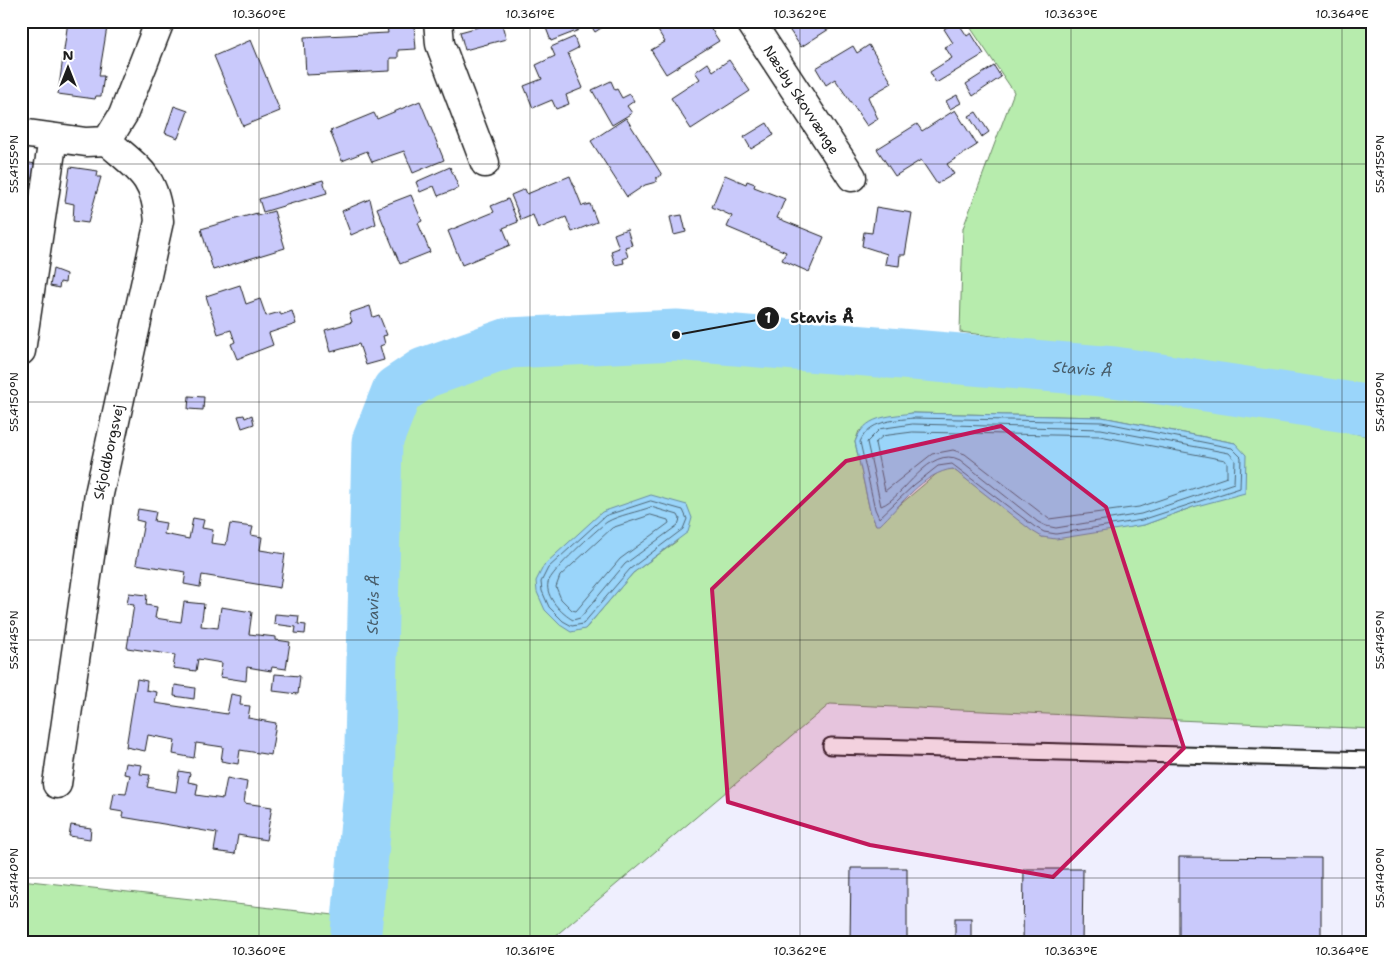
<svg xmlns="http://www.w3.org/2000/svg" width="1394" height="964" viewBox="0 0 1394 964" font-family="'Shantell Sans',sans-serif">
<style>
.built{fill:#efeffe}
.green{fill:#b7ecad;stroke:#6a8464;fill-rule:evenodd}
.water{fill:#9ad5fa;stroke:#688ba1}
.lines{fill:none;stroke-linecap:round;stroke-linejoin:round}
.shore{stroke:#4e6675;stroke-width:1}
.river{stroke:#9ad5fa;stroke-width:51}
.building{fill:#c9c9fb;stroke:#1c1c1c}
.service-casing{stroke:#1c1c1c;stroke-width:19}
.minor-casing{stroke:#1c1c1c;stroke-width:31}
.service{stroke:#fff;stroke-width:15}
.minor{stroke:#fff;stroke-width:28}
.marked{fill:#c2185b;fill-opacity:0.2;stroke:#c2185b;stroke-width:4;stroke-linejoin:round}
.ticks{fill:none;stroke:#1c1c1c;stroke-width:1;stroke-opacity:0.45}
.labels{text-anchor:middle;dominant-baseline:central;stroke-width:4.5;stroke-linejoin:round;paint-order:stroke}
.street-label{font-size:14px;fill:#1c1c1c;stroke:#fff}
.water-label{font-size:15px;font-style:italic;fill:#485d6a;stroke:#fff}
.leader{fill:none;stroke:#1c1c1c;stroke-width:2}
.callout-dot{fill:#1c1c1c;stroke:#fff;stroke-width:2}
.mark-label{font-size:15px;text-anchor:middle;font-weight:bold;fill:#fff}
.callout-label{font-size:15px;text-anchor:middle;font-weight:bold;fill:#1c1c1c;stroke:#fff;stroke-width:4.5;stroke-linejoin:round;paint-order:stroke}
.neatline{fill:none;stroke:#1c1c1c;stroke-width:2}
.ticks-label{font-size:12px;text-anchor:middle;fill:#1c1c1c}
</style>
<rect width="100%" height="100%" fill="#fff"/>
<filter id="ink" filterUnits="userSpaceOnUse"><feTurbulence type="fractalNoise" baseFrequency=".02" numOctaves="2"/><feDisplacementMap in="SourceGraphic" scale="10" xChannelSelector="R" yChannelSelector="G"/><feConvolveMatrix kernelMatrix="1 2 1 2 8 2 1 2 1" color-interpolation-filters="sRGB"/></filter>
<g filter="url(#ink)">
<!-- built -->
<polygon class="built" points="830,704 1373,729 1373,943 547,943"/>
<!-- green -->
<g class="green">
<polygon points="966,21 1373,21 1373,393 1139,355 960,332 963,228 1014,92"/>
<path d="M712,356L1040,381L1154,393L1373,437V729L830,704L547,943H373L388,498C391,471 396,413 415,392C457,347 649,357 712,356ZM912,413L1102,417L1235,443L1193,507L1144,525L1042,537L953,469L941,470L876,525L870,511L855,442L859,431ZM687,505L677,541L633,573L585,629Z"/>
<polygon points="21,880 334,915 334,943 21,943"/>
</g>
<!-- water -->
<g class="water">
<path d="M912,413L1102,417L1235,443L1246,455L1245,493L1193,507L1144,525L1056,539L1042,537L1032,531L953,469C924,472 900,506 880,525H876L870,511L855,442C865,415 887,417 912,413Z"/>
<polygon points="651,495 687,505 692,518 688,532 633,573 585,629 571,632 560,625 545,610 537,592 536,581 544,565 602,512"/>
</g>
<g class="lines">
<!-- shore -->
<g class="shore">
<path d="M913,418L1102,422L1232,448L1241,457L1240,488L1142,520L1056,534L1044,532L1035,527L952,464L938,466L914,485L879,518L875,509L860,442C869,420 892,421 913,418Z"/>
<path d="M913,424L1101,429L1229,453L1235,460L1234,483L1141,514L1056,528L1046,526L1038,522L960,460C929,444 904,498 881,506L867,442L880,429Z"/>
<polygon points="913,432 1100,436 1225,460 1227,463 1227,477 1139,507 1049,519 965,454 953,450 932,454 885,491 875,443 883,436"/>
<polygon points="651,501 683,510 687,519 683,529 630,569 583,624 572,626 563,621 549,607 542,591 541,582 548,568 605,516"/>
<path d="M651,507L678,515L680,519L678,525L625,564L580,618L573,620C562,614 545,597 548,583C550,572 597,529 607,522C619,515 638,512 651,507Z"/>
<polygon points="651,515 668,520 669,523 620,559 576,611 572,610 561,599 556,587 560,576 612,528"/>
</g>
<!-- river -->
<path class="river" id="s1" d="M355,943L369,789L377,442L397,391L424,373L509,343L676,335L1114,372L1373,411"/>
</g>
<!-- building -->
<g class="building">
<polygon points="68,21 108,21 99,76 104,76 101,96 96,96 95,99 58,94"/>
<polygon points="501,21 506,39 465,50 460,32"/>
<polygon points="561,21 574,21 579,30 551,41 546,28"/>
<polygon points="588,21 612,21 595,32"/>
<polygon points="652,21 706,21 719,41 666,74 651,50 665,42"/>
<polygon points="791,21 840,21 840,22 801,47 786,25"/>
<polygon points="957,21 967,36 971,33 984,54 936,83 930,72 952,58 945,47 953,43 944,29"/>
<polygon points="414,25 416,49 398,50 398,58 390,58 390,71 306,75 304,37 388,33 387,26"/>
<polygon points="574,37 578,48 568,53 583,88 566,95 569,104 556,109 552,100 533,108 524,86 542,79 536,65 555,56 551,47"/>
<polygon points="251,40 280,111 243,126 214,56"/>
<polygon points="869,45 892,83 868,97 878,119 867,126 835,79 826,85 816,68 853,46 857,53"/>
<polygon points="729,60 750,91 691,129 671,98 700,79 695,72 708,63 713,71"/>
<polygon points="994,66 1001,77 973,96 966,84"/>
<polygon points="611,81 615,90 617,89 622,98 630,94 634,101 627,106 632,113 612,125 592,90"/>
<polygon points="957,95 961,103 950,109 946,101"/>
<polygon points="420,101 444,160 413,173 404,151 372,162 367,151 342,161 330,131 374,113 377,119"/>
<polygon points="174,106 188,111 178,138 165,133"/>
<polygon points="955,110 977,145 947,164 954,174 937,184 921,160 895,176 877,149 917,124 922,131"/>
<polygon points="976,112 989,132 982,137 969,116"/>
<polygon points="626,118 662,175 656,178 656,182 645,185 627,197 591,141"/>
<polygon points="767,123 774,135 751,149 744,137"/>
<polygon points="23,162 36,164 31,201 21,199"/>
<polygon points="70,167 98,171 97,177 101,177 88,223 73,221 74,204 65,202"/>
<polygon points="450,167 459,188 438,196 434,186 420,192 416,182"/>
<polygon points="725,175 746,184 747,181 755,184 754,187 785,199 777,218 824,237 809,272 782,260 786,252 727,227 732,216 712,207"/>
<polygon points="570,176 582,206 590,204 597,222 572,232 566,217 538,229 533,215 521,220 511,195 525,189 527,194"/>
<polygon points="323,180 327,193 263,212 259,199"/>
<polygon points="411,195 422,221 418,223 430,252 400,264 377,208"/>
<polygon points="370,199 376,224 351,235 342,211"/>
<polygon points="508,199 518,222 503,228 510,245 462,265 448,231 494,212 491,206"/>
<polygon points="876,207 912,213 905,255 900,255 899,266 885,264 887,254 862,246 864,232 872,233"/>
<polygon points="274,211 285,248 213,270 201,229 257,213 257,216"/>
<polygon points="682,215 686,232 674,235 670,217"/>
<polygon points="627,229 632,245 625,247 628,257 623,259 624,263 615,265 611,251 619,248 614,234"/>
<polygon points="53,269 66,274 65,283 60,282 59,288 50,286"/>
<polygon points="240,285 246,304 260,299 266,316 280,312 281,315 292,311 296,324 269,333 273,345 237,359 231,344 235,342 231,330 218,334 206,296"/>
<polygon points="370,306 373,317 379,315 387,335 383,336 385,344 380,346 384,360 366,365 359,344 331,352 325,330 352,322 349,313"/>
<polygon points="189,396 204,397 203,410 188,409"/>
<polygon points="244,415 245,418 252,415 254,424 242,428 238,416"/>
<polygon points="138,509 156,512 154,521 166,523 164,534 189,539 193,518 204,520 202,528 213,530 211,543 226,545 230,524 253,527 251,535 262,537 260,550 285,554 280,588 202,575 200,587 184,584 186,572 136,564 144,522 136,520"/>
<polygon points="129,593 147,595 146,605 157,607 155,618 181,622 184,602 204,604 201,626 218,628 221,607 252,612 249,634 276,637 276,640 290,642 286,669 272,667 271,671 247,667 246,681 220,677 222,663 198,659 196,671 173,668 175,655 127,648 134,605 127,604"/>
<polygon points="275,614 299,616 298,624 306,625 305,634 295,633 296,627 274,624"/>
<polygon points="275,674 300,676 298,694 273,691"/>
<polygon points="137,679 147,681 146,690 157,692 155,703 227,714 231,694 241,696 240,705 250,706 248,718 276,723 271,755 240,750 238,764 221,761 223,747 196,743 194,758 173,754 175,740 148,735 145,751 126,747"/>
<polygon points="175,685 195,688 194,699 174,696"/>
<polygon points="126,763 142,765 140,774 150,775 147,787 176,792 179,771 190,773 188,782 198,784 196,795 223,799 227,778 247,782 244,803 272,807 266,840 238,835 235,854 214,851 217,833 122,817 123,812 111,810 114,793 126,794 130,775 124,774"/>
<polygon points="71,825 91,828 90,839 69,836"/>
<polygon points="1179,857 1321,858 1321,943 1179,943"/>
<polygon points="851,868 907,868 907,943 850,943"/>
<polygon points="1024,869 1083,869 1082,943 1023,943"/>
<rect x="955" y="918" width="16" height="25"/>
</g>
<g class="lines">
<defs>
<polyline id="service" points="831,746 1373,760"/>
<g id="minor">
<polyline points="438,21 440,44 485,163"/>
<path id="s2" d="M750,21L852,177"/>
<polyline points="21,133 86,142 107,141 123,115 160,21"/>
<polyline points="21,351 53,138"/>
<path id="s3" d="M57,784L99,494L159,221C155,175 138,169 107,141"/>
</g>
</defs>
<!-- service casing -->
<use href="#service" class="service-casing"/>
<!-- minor casing -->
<use href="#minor" class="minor-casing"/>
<!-- service -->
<use href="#service" class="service"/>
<!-- minor -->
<use href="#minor" class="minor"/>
</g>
</g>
<!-- marked area -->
<path class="marked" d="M1001,426L1106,507L1184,748L1053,877L870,845L728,802L712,589L846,461Z"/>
<!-- ticks -->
<path class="ticks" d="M259,21V943M530,21V943M800,21V943M1071,21V943M1342,21V943M21,164H1373M21,402H1373M21,640H1373M21,878H1373"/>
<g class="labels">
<!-- street labels -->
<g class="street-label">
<text stroke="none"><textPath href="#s2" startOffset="94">Næsby Skovvænge</textPath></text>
<text stroke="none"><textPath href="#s3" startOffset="336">Skjoldborgsvej</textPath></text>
</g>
<!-- water labels -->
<g class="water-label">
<text stroke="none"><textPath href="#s1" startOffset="1254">Stavis Å</textPath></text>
<text stroke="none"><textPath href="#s1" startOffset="339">Stavis Å</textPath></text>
</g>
</g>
<!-- callouts -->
<path class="leader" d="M676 335L768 318"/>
<g class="callout-dot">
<circle cx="676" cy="335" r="5"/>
<circle cx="768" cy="318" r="12"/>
</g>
<g class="mark-label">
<text x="768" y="323">1</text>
</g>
<g class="callout-label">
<text x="822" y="323">Stavis Å</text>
</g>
<!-- margin -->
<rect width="1394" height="964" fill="none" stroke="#fff" stroke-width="55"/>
<!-- north arrow -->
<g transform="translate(68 68)" stroke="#ffffff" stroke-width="4" paint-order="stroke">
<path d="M0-4L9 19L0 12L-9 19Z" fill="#1c1c1c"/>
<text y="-8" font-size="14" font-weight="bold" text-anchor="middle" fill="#1c1c1c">N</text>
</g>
<rect x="28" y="28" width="1338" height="908" class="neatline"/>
<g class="ticks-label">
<text x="259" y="18">10.360°E</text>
<text x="530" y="18">10.361°E</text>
<text x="800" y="18">10.362°E</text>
<text x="1071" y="18">10.363°E</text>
<text x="1342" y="18">10.364°E</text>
<text transform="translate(14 164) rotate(-90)" y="4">55.4155°N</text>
<text transform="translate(1380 164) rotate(-90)" y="4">55.4155°N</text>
<text transform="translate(14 402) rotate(-90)" y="4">55.4150°N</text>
<text transform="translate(1380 402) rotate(-90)" y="4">55.4150°N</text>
<text transform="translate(14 640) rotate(-90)" y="4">55.4145°N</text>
<text transform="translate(1380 640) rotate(-90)" y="4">55.4145°N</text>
<text transform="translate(14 878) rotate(-90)" y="4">55.4140°N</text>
<text transform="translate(1380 878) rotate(-90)" y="4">55.4140°N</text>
<text x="259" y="955">10.360°E</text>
<text x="530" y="955">10.361°E</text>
<text x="800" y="955">10.362°E</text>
<text x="1071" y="955">10.363°E</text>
<text x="1342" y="955">10.364°E</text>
</g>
</svg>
